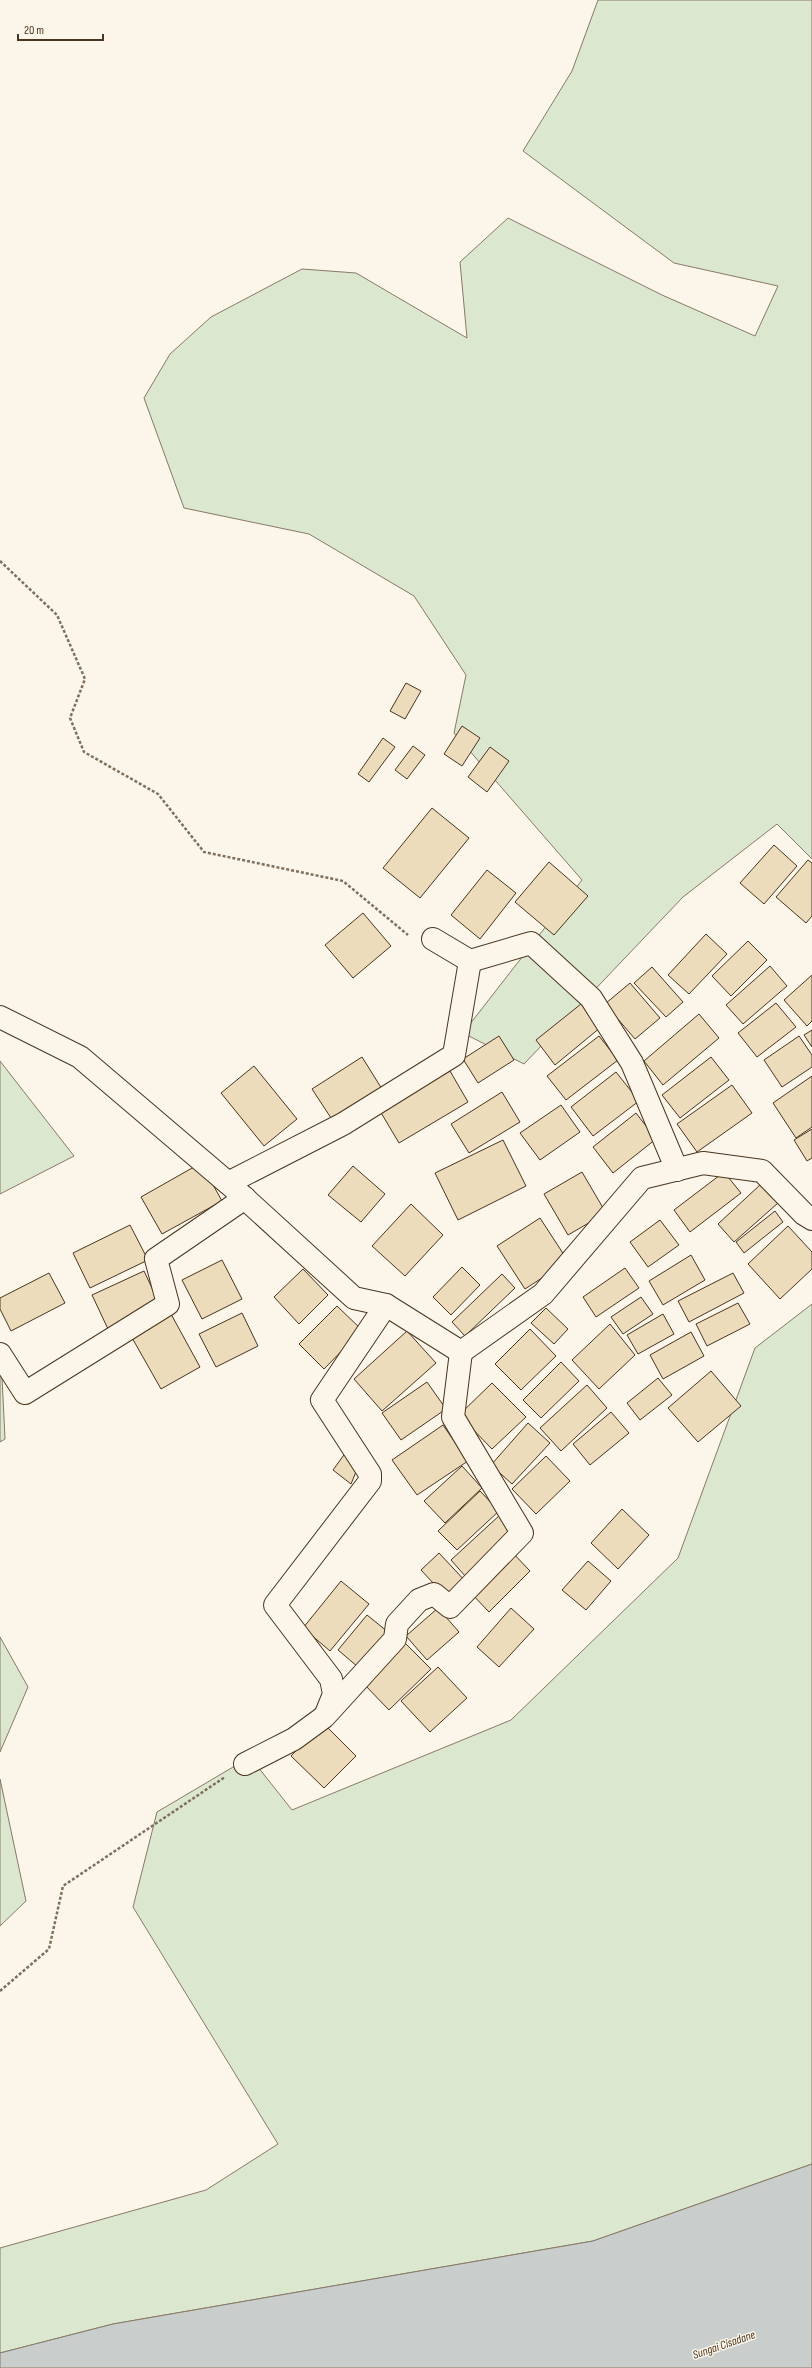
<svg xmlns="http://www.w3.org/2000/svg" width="812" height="2368" viewBox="0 0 812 2368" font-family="'Sofia Sans Condensed',sans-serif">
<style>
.green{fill:#dce7d0;stroke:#887966}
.water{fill:#c9cecd;stroke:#887966}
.building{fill:#ecdcbc;stroke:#4a3520}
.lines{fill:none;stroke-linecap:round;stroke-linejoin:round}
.minor-casing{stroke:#4a3520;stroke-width:24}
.path{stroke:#7f6f5c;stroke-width:2.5;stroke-dasharray:3 2;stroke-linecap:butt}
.minor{stroke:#fbf6e9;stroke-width:22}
.labels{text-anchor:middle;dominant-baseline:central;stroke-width:3;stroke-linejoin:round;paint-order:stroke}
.water-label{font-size:12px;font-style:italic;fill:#4a3520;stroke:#fbf6e9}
</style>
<rect width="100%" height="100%" fill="#fbf6e9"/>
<!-- green -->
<g class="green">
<polygon points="598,0 812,0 812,859 777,824 683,897 524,1064 463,1033 582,880 454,733 466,675 414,596 309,534 184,508 144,398 170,354 211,317 302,269 356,273 467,338 460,262 508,218 662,295 755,336 778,286 674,263 523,151 572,71"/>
<polygon points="0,1061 74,1156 0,1194"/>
<polygon points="812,1304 812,2164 593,2241 113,2324 0,2353 0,2248 206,2190 278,2144 133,1907 157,1812 250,1757 292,1810 511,1720 678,1558 755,1348"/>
<polygon points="0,1374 2,1377 5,1439 0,1442"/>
<polygon points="0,1637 28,1687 0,1752"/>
<polygon points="0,1779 26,1901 0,1926"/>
</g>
<!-- water -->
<polygon class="water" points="812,2164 812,2368 0,2368 0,2353 113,2324 593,2241"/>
<!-- building -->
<g class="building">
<polygon points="406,683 421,691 405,719 390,711"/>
<polygon points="462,726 480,738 462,766 444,754"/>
<polygon points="383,738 395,747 369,782 358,774"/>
<polygon points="413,746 425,755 407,779 395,770"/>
<polygon points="490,747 509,761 487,792 468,777"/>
<polygon points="432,808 469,838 420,898 383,868"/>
<polygon points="774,845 797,866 764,904 740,883"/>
<polygon points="808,860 812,863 812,916 806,923 776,897"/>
<polygon points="549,862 588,896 554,935 515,902"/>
<polygon points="487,870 516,893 480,939 451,915"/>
<polygon points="363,913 391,946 353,978 325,945"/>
<polygon points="706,934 727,954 689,994 668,975"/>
<polygon points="748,941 767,960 731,996 712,976"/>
<polygon points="770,966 787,986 743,1024 726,1005"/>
<polygon points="652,967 683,1002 666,1017 634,983"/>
<polygon points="812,975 812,1021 807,1026 784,1000"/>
<polygon points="630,983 660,1018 635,1039 605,1004"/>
<polygon points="776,1003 796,1027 757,1057 738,1033"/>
<polygon points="581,1004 601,1027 555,1065 536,1040"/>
<polygon points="699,1014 719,1038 663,1085 644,1061"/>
<polygon points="812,1030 812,1047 804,1035"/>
<polygon points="499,1036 514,1060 478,1083 463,1059"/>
<polygon points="599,1036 618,1060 566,1100 547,1076"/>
<polygon points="799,1036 812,1055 812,1067 782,1087 764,1060"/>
<polygon points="362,1057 382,1089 333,1121 312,1089"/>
<polygon points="711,1057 729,1080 680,1118 662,1095"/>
<polygon points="254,1066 297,1119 264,1146 221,1093"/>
<polygon points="450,1071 468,1102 399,1143 380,1111"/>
<polygon points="616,1072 639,1101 593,1136 571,1107"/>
<polygon points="812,1076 812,1127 796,1138 773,1103"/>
<polygon points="732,1085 752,1113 697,1152 677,1124"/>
<polygon points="502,1092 520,1122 469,1153 451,1124"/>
<polygon points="561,1105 580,1132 540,1160 520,1133"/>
<polygon points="636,1113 656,1139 613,1173 593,1147"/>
<polygon points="812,1129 812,1158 807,1161 794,1140"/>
<polygon points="503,1140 526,1186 458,1220 435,1173"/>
<polygon points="201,1163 222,1201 162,1234 141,1197"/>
<polygon points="353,1166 385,1194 361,1222 328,1195"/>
<polygon points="582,1172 606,1213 568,1235 544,1194"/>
<polygon points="724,1172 741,1193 690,1232 674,1210"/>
<polygon points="761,1184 778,1203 734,1242 718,1224"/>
<polygon points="411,1204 443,1235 405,1276 372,1246"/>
<polygon points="775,1211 783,1222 744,1253 736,1242"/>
<polygon points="540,1218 568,1261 525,1289 497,1246"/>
<polygon points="660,1220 679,1245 648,1267 630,1242"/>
<polygon points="130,1225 148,1260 90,1288 73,1253"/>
<polygon points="788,1226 812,1252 812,1269 780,1299 748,1264"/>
<polygon points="691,1255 705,1280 663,1305 649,1281"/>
<polygon points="222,1260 242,1299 202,1319 182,1280"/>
<polygon points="462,1267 480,1285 451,1315 433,1297"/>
<polygon points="625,1268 639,1288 596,1317 583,1297"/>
<polygon points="303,1269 328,1295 299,1324 274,1297"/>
<polygon points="144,1271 160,1305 108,1329 92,1295"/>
<polygon points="49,1273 65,1303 11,1331 0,1309 0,1298"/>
<polygon points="733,1273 744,1293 689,1322 678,1301"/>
<polygon points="502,1274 515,1288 465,1336 452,1322"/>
<polygon points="641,1297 653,1314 623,1334 611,1317"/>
<polygon points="738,1303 750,1324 707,1346 696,1324"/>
<polygon points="337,1306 362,1330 324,1369 299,1344"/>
<polygon points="546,1308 568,1329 554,1344 531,1323"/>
<polygon points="242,1313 258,1346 216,1367 199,1334"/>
<polygon points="171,1314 200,1367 161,1389 131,1336"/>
<polygon points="663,1314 674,1334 638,1354 627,1335"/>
<polygon points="610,1324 635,1355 599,1389 572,1360"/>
<polygon points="530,1329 556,1356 521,1390 495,1364"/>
<polygon points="407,1331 436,1363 382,1411 354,1379"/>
<polygon points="691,1332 704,1356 663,1379 650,1355"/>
<polygon points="561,1362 579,1381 541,1418 523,1400"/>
<polygon points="711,1371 741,1406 698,1442 668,1408"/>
<polygon points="658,1378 672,1395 640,1420 627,1403"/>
<polygon points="427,1382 446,1409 401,1440 382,1413"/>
<polygon points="492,1383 526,1417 492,1449 459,1415"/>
<polygon points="587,1385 607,1408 561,1451 540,1428"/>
<polygon points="611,1412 629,1433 590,1465 573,1444"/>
<polygon points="528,1423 550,1443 512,1484 491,1465"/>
<polygon points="443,1425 468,1461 417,1495 392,1460"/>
<polygon points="346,1452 360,1462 351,1484 333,1470"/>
<polygon points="546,1456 570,1481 536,1514 512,1489"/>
<polygon points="462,1466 482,1488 445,1523 424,1501"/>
<polygon points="480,1491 499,1511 457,1550 438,1531"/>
<polygon points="622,1509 649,1535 618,1569 591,1543"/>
<polygon points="501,1514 517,1531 466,1577 451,1560"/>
<polygon points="511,1551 530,1571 489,1612 470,1592"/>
<polygon points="439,1553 467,1583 449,1600 421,1570"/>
<polygon points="588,1561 611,1581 586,1610 562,1590"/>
<polygon points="341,1581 369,1604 330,1651 303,1628"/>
<polygon points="438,1608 459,1632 427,1660 406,1636"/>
<polygon points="511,1608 534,1629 499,1667 477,1647"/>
<polygon points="367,1615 388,1632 358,1667 338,1650"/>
<polygon points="403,1641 431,1669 389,1710 361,1681"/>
<polygon points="438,1667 467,1698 430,1732 401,1701"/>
<polygon points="323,1723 356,1756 324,1788 291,1756"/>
</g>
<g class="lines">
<defs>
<g id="minor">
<polyline points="433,939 470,961 531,943 591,998 632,1063 677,1170"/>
<polyline points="0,1017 80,1057 228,1183 354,1298 386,1305 461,1352 543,1294 642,1178 703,1163 762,1171 804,1214 812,1219"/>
<polyline points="228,1183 343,1124 454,1055 470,961"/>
<polyline points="0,1354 25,1393 168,1304 156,1259 245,1198"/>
<polyline points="326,1714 334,1694 331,1679 275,1605 370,1481 370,1474 322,1400 386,1305"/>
<polyline points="245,1764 294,1739 324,1717 395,1639 397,1624 419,1600 434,1594 450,1607 522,1533 453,1417 461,1352"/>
</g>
</defs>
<!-- minor casing -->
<use href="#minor" class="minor-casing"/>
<!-- path -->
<g class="path">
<polyline points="0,561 57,615 85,679 70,718 84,752 158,794 204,852 343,881 408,935"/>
<polyline points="0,1991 49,1949 63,1886 225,1777"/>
</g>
<!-- minor -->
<use href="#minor" class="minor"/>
</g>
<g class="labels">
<!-- water labels -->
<g class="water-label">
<text transform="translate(724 2345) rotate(-19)">Sungai Cisadane</text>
</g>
</g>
<!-- scale -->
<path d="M18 34v6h85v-6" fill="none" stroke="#4a3520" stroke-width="2"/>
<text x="24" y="34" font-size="12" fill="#4a3520" stroke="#fbf6e9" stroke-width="3" paint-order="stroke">20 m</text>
</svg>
